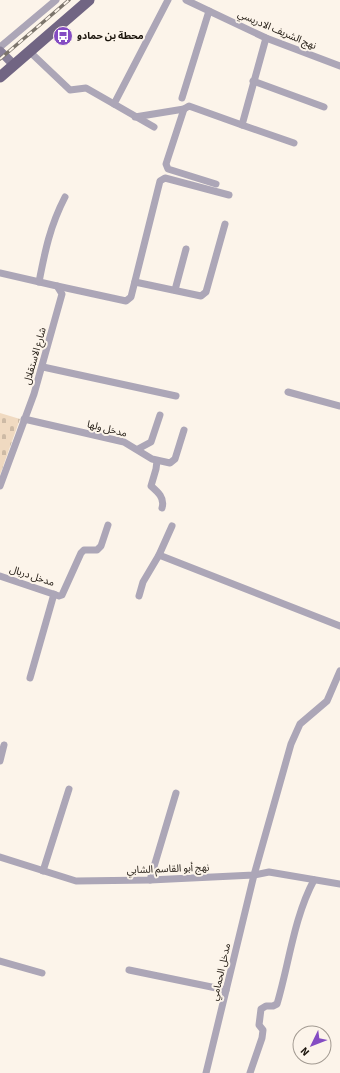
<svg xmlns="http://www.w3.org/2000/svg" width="340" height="1073" viewBox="0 0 340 1073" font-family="'Source Sans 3','Noto Sans Arabic',sans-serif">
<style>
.cemetery{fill:url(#cemetery-stones)}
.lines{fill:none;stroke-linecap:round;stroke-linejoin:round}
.street{stroke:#aca6b7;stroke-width:7}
.secondary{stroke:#898099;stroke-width:9}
.primary{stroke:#716583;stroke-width:11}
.rail-casing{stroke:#7c756c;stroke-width:3.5}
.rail{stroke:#fcf4ea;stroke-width:2;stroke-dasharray:6;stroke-linecap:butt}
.labels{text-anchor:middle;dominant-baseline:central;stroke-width:4;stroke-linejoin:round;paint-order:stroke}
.street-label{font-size:10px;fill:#1b140c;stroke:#fcf4ea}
.poi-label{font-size:10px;font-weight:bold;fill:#1b140c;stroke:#fcf4ea;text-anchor:start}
</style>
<defs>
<pattern id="cemetery-stones" width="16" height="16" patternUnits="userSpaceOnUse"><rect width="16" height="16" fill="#f0dac1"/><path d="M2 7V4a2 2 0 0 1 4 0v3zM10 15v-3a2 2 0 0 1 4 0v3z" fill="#cdbaa5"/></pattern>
</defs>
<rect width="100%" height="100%" fill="#fcf4ea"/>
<!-- cemetery -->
<polygon class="cemetery" points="0,413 20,419 0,475"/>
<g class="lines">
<!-- street -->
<g class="street">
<polyline points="186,0 266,38 340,66"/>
<polyline points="266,38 242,125 294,143"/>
<polyline points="0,47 56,0"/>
<polyline points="30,52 70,90 86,88 114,104"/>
<polyline points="253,81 324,107"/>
<polyline points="182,98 209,11"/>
<polyline points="135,117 184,109"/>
<polyline points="154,127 114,104 168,0"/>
<polyline points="216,184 168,169 166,164 184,109 189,106 242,125"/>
<polyline points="0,273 57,286 62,294 34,394 0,486"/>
<path d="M39,282C45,251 50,226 65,197"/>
<polyline points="135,282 201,296 206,292 225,224"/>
<polyline points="57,286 126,301 131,297 160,181 165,178 229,195"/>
<polyline points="175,290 186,249"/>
<polyline points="43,367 176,396"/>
<polyline points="288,392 340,406"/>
<polyline points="24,419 124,442 152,459 170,463 175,459 184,430"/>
<polyline points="138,449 151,442 160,415"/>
<path d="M157,461L156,469L151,486C158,492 165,498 162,508"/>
<polyline points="159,555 172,526"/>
<polyline points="0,576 59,596 62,595 81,553 84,550 97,550 101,546 108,525"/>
<polyline points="139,596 143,582 159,555 340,626"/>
<polyline points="30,678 54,594"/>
<polyline points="0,761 4,745"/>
<polyline points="0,857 76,881 150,880 254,875 269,872 340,884"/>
<polyline points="43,871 69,789"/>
<polyline points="150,880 176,793"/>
<polyline points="0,961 42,973"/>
<polyline points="129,970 226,990"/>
<polyline points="206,1073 254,875 291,744 300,724 327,701 340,671"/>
<path d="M250,1073L262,1038L263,1030L259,1025L261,1009L266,1006H273L277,1004C289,964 294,917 314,880"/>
</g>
<!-- secondary -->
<polyline class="secondary" points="0,51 14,65"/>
<!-- primary -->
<polyline class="primary" points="0,77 89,0"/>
<defs>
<polyline id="rail" points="0,59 69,0"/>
</defs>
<!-- rail casing -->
<use href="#rail" class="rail-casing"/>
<!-- rail -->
<use href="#rail" class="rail"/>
</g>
<!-- icons -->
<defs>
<symbol id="bus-disc" viewBox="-11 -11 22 22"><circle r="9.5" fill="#844cc3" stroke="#fcf4ea"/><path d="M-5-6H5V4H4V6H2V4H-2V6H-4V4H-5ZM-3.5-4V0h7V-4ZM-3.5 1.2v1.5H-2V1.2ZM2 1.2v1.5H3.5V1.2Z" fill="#fff"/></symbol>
</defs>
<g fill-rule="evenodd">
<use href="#bus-disc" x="52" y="25" width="22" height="22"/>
</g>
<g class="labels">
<!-- street labels -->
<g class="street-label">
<text transform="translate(277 30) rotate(23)">نهج الشريف الادريسي</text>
<text transform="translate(35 356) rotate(-74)">شارع الاستقلال</text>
<text transform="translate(107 429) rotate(14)">مدخل ولها</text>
<text transform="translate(32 576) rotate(18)">مدخل دربال</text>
<text transform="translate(168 869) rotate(-2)">نهج أبو القاسم الشابي</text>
<text transform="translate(221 972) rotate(-77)">مدخل الحمامي</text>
</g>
<!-- poi labels -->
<g class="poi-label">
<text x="77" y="36">محطة بن حمادو</text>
</g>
</g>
<!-- north arrow -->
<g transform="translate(312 1045) rotate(227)"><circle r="19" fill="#fcf4ea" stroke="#a29a91"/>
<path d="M0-3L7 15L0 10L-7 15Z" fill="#844cc3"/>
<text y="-6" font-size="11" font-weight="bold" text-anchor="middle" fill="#1b140c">N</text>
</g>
</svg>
